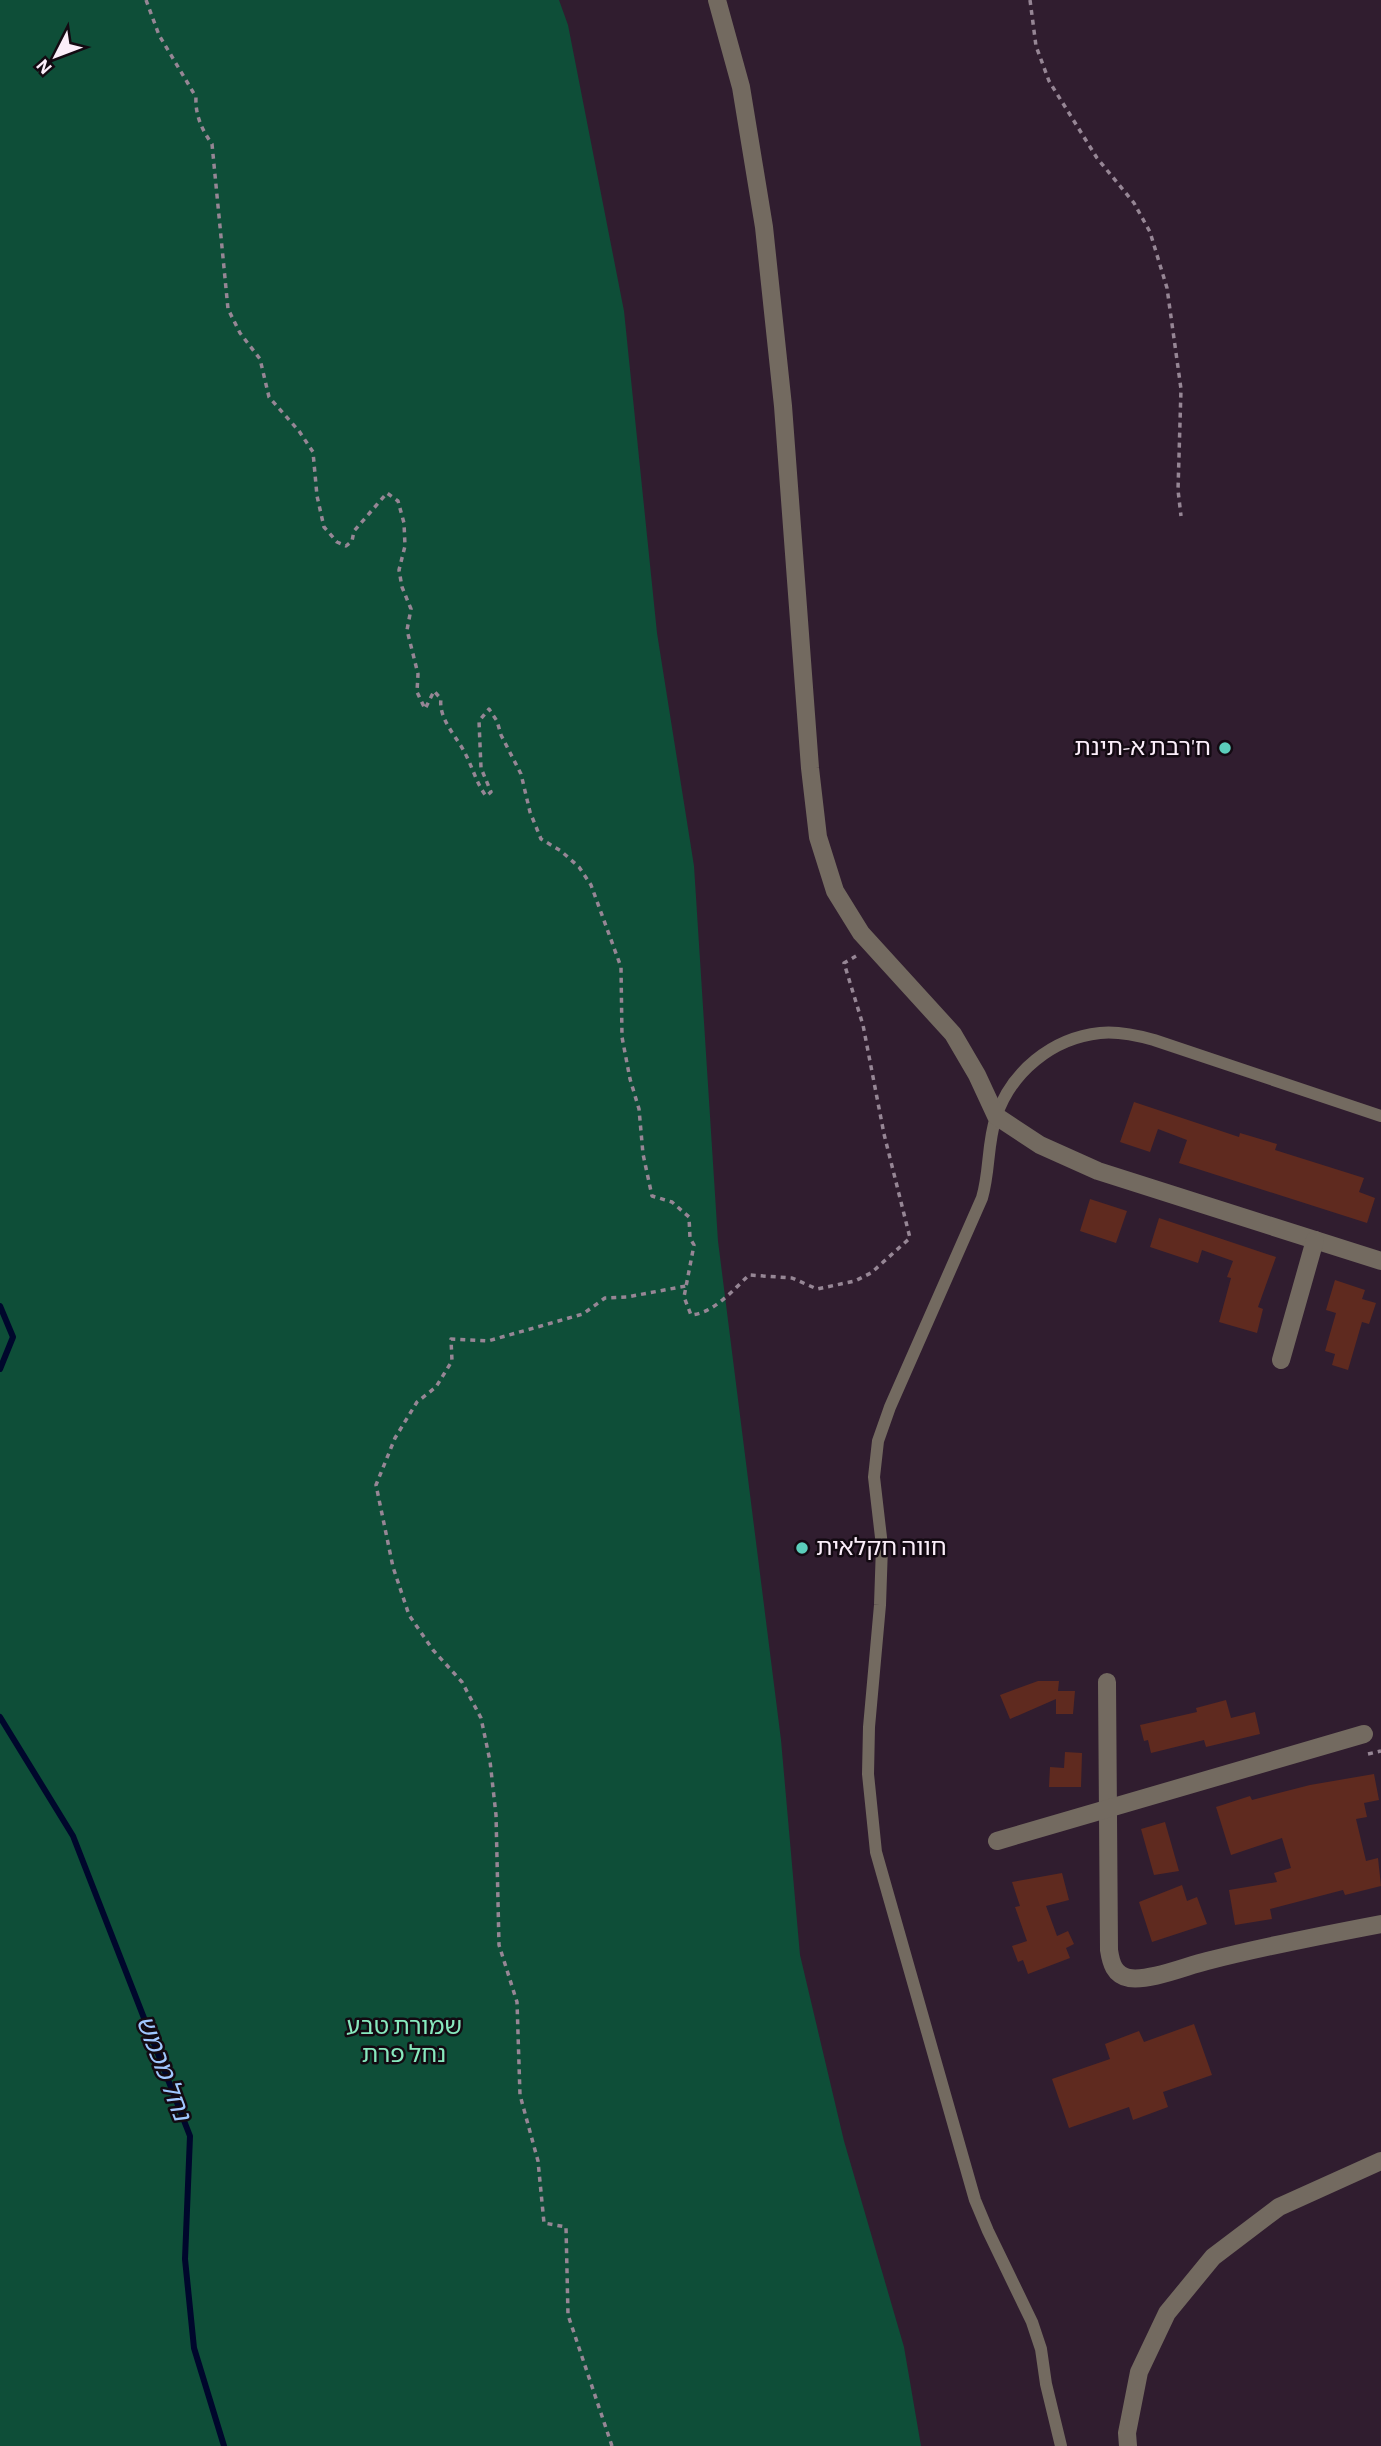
<svg xmlns="http://www.w3.org/2000/svg" width="1381" height="2446" viewBox="0 0 1381 2446" font-family="'Alegreya Sans','Noto Sans Hebrew',sans-serif">
<style>
.green{fill:#0e4e38}
.lines{fill:none;stroke-linecap:round;stroke-linejoin:round}
.stream{stroke:#00072c;stroke-width:6}
.building{fill:#5f2a1f}
.path{stroke:#968695;stroke-width:3.5;stroke-dasharray:5 5;stroke-linecap:butt}
.lane{stroke:#736a60;stroke-width:12}
.street{stroke:#736a60;stroke-width:18}
.poi-dot{fill:#5bcebb;stroke:#130a12;stroke-width:2.5}
.labels{text-anchor:middle;dominant-baseline:central;stroke-width:5;stroke-linejoin:round;paint-order:stroke}
.poi-label{font-size:24px;fill:#fbeefa;stroke:#130a12;text-anchor:end}
.park-label{font-size:24px;fill:#88e9be;stroke:#130a12}
.water-label{font-size:26px;font-style:italic;fill:#a0c7fe;stroke:#130a12}
</style>
<rect width="100%" height="100%" fill="#301d2f"/>
<!-- green -->
<polygon class="green" points="0,0 559,0 568,25 624,311 657,633 694,866 718,1241 781,1740 800,1955 844,2141 904,2347 921,2446 0,2446"/>
<g class="lines">
<!-- stream -->
<g class="stream">
<polyline points="0,1306 13,1337 0,1369"/>
<polyline points="0,1717 73,1836 190,2136 185,2259 194,2348 224,2446"/>
</g>
</g>
<!-- building -->
<g class="building">
<polygon points="1134,1102 1239,1137 1240,1133 1277,1144 1275,1150 1364,1178 1359,1192 1375,1198 1367,1223 1179,1163 1187,1140 1158,1129 1150,1152 1120,1142"/>
<polygon points="1090,1199 1127,1211 1116,1243 1080,1231"/>
<polygon points="1159,1218 1276,1257 1258,1307 1263,1309 1257,1333 1219,1322 1231,1278 1227,1277 1233,1261 1202,1250 1198,1263 1150,1247"/>
<polygon points="1335,1280 1365,1290 1362,1299 1376,1303 1369,1324 1362,1322 1348,1370 1332,1365 1335,1354 1325,1351 1336,1313 1326,1310"/>
<polygon points="1038,1681 1059,1681 1058,1691 1075,1691 1073,1714 1056,1714 1056,1699 1010,1719 1000,1695"/>
<polygon points="1226,1700 1231,1718 1255,1712 1260,1734 1206,1747 1204,1740 1151,1753 1148,1740 1144,1741 1140,1725 1197,1712 1196,1708"/>
<polygon points="1065,1752 1082,1753 1081,1787 1049,1787 1050,1767 1064,1768"/>
<polygon points="1374,1774 1379,1800 1364,1803 1367,1817 1356,1819 1366,1861 1378,1858 1381,1886 1345,1895 1343,1890 1270,1909 1272,1919 1235,1925 1229,1890 1277,1882 1274,1873 1291,1868 1282,1838 1231,1855 1216,1807 1250,1796 1252,1800 1310,1785"/>
<polygon points="1165,1822 1179,1871 1154,1875 1141,1829"/>
<polygon points="1062,1873 1069,1900 1046,1906 1057,1936 1068,1931 1074,1944 1066,1948 1070,1958 1028,1974 1023,1960 1018,1962 1012,1946 1027,1941 1015,1907 1020,1906 1012,1882"/>
<polygon points="1182,1885 1187,1901 1197,1897 1207,1924 1152,1942 1139,1902"/>
<polygon points="1194,2024 1212,2075 1163,2092 1168,2107 1133,2120 1129,2107 1069,2128 1052,2079 1110,2059 1105,2044 1139,2031 1144,2042"/>
</g>
<g class="lines">
<!-- path -->
<g class="path">
<path d="M146,0L159,35L196,97C195,115 202,130 212,144L228,309L240,333L260,359L269,397L299,431L313,452L317,496L324,527L337,542L346,546L352,541L354,531L387,493L398,501L404,523L405,546L399,570L402,587L411,609L407,630L418,674L417,692L425,709L434,691L441,699C438,719 458,738 466,755C473,769 477,784 486,796L491,792L481,768L479,721L489,709L497,721L501,735L521,774L530,812L541,839L561,851L579,867L591,885L621,967L622,1037L630,1079L639,1109L643,1154L652,1196L672,1202L689,1217L690,1238L694,1245L684,1297L691,1315C714,1313 733,1290 749,1275L792,1278L817,1289L855,1281L871,1273L910,1238L884,1134L863,1025L844,963L856,956"/>
<polyline points="1030,0 1036,46 1049,81 1097,158 1134,203 1150,232 1167,288 1181,389 1178,490 1181,516"/>
<polyline points="1368,1754 1381,1751"/>
<polyline points="612,2446 568,2315 566,2227 544,2223 538,2161 520,2095 517,2002 499,1945 496,1815 490,1761 481,1718 462,1682 433,1650 409,1615 393,1567 376,1485 395,1438 417,1402 436,1387 452,1361 451,1339 488,1341 583,1314 605,1298 627,1297 686,1286"/>
</g>
<!-- lane -->
<path class="lane" d="M1061,2446L1046,2384L1041,2349L1032,2322L988,2231L975,2200L876,1852L868,1774L869,1727L880,1605L882,1546L874,1477L878,1441L890,1407L982,1198C990,1171 987,1144 996,1117C1011,1072 1052,1038 1100,1033C1118,1031 1136,1035 1154,1040L1381,1116"/>
<!-- street -->
<g class="street">
<polyline points="717,0 741,87 764,227 783,406 810,768 818,837 835,891 861,933 953,1034 977,1075 996,1116 1040,1145 1098,1171 1381,1261"/>
<polyline points="1281,1360 1315,1240"/>
<path d="M1107,1682L1109,1950C1111,1963 1114,1975 1129,1978C1151,1981 1186,1966 1207,1961C1265,1946 1323,1935 1381,1924"/>
<polyline points="997,1841 1364,1734"/>
<polyline points="1128,2446 1127,2433 1139,2372 1167,2313 1213,2257 1279,2207 1381,2161"/>
</g>
</g>
<!-- markers -->
<g class="poi-dot">
<circle cx="1225" cy="748" r="7"/>
<circle cx="802" cy="1548" r="7"/>
</g>
<g class="labels">
<!-- poi labels -->
<g class="poi-label">
<text x="1211" y="748">ח'רבת א-תינת</text>
<text x="816" y="1548" text-anchor="start">חווה חקלאית</text>
</g>
<!-- park labels -->
<g class="park-label">
<text x="404" y="2027">שמורת טבע<tspan x="404" dy="28">נחל פרת</tspan></text>
</g>
<!-- water labels -->
<g class="water-label">
<text transform="translate(163 2068) rotate(69)">נחל מכמש</text>
</g>
</g>
<!-- north arrow -->
<g transform="translate(56 56) rotate(228)" stroke="#130a12" stroke-width="5" paint-order="stroke">
<path d="M0-5L12 26L0 18L-12 26Z" fill="#fbeefa"/>
<text y="-10" font-size="19" font-weight="bold" text-anchor="middle" fill="#fbeefa">N</text>
</g>
</svg>
